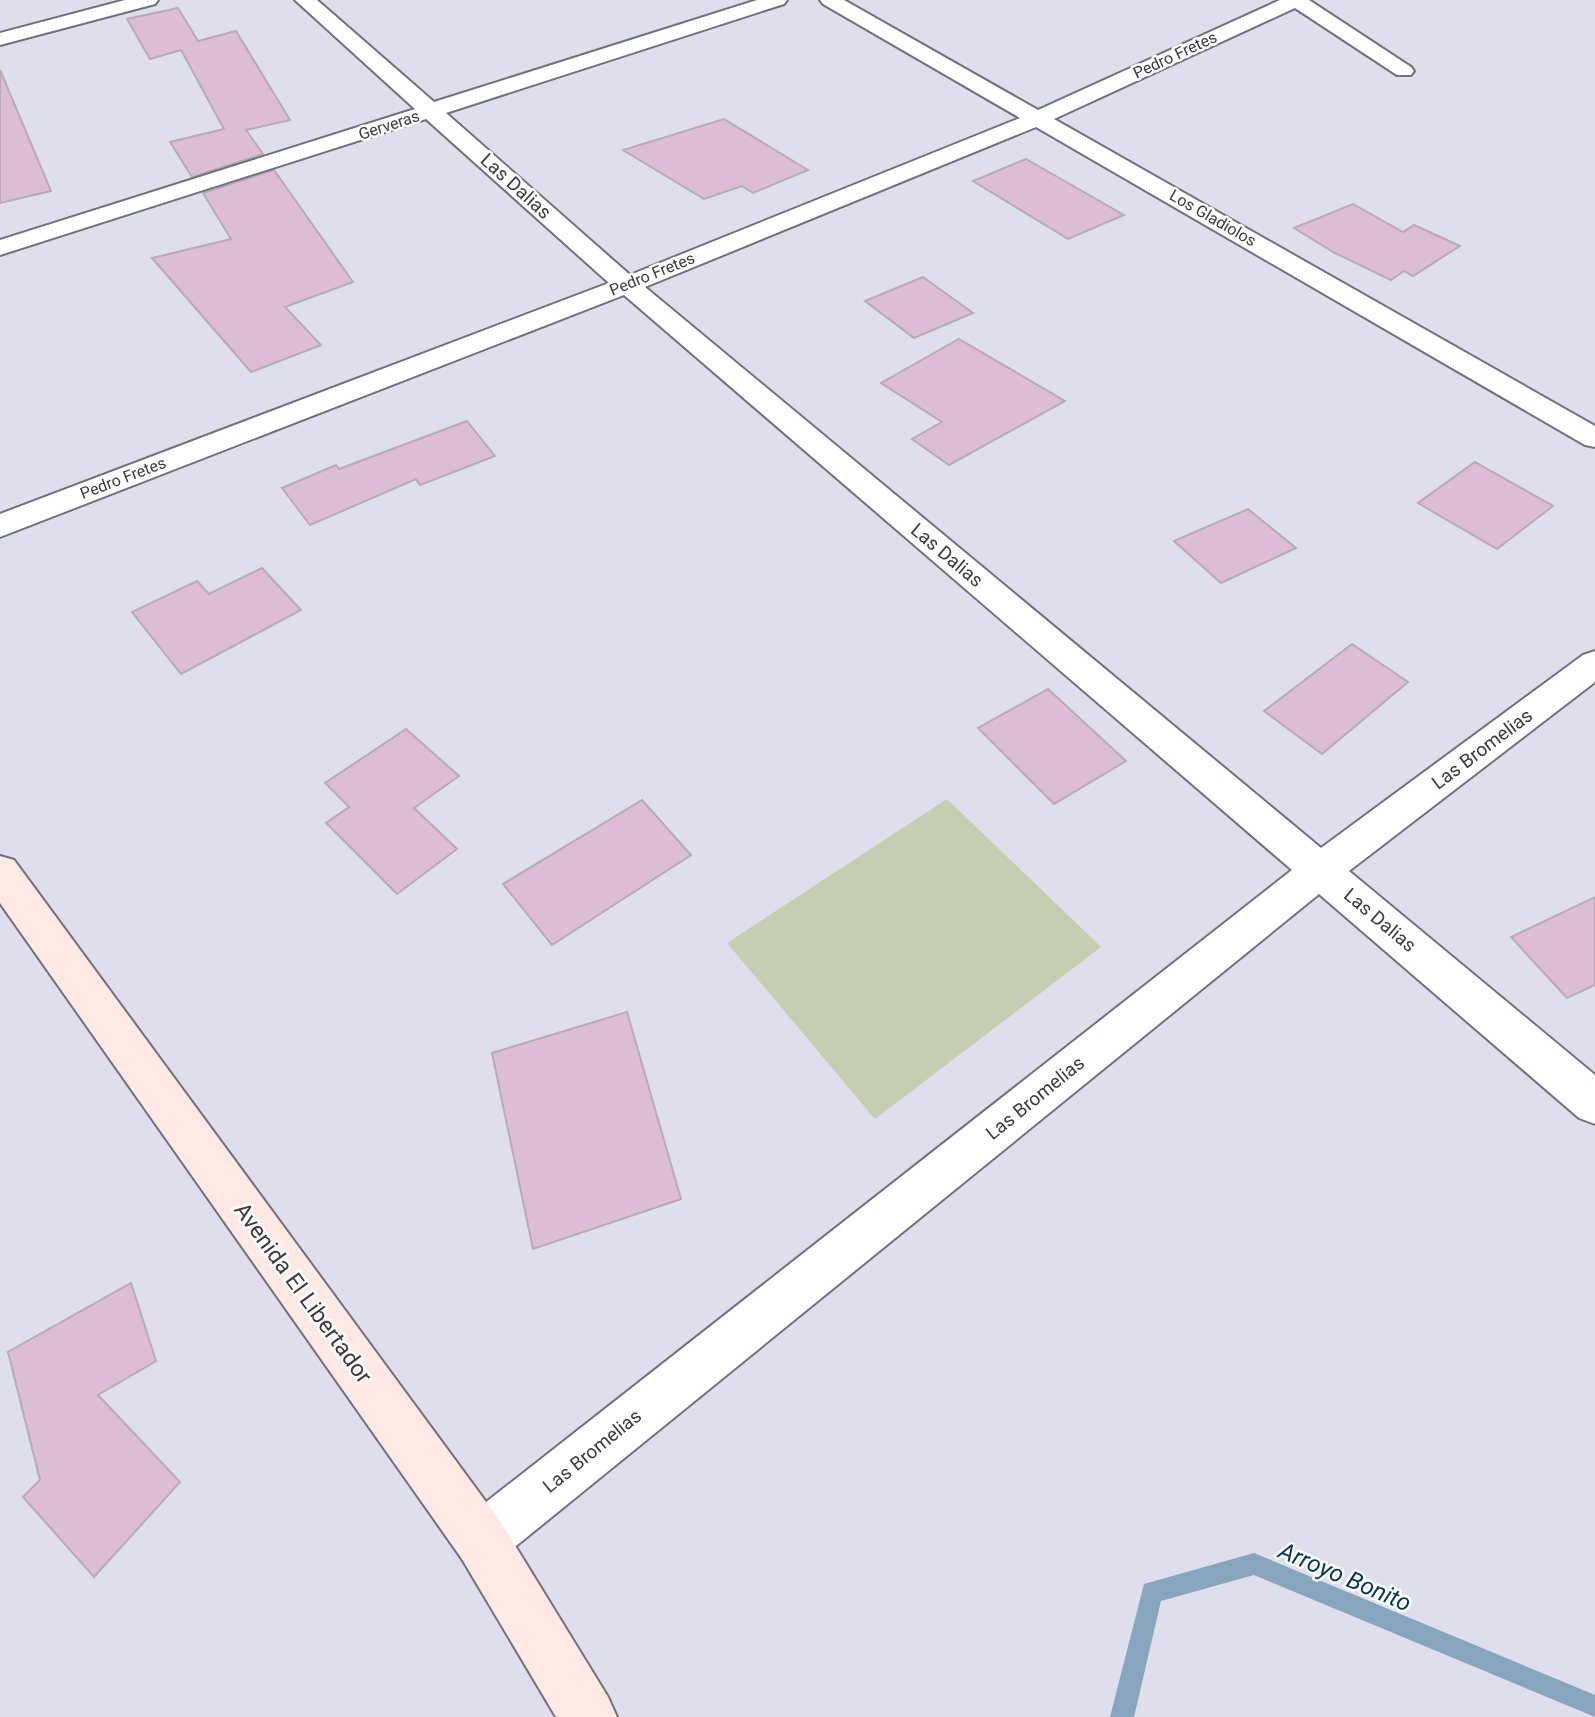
<svg xmlns="http://www.w3.org/2000/svg" width="1595" height="1717" viewBox="0 0 1595 1717" font-family="Roboto,sans-serif">
<style>
.green{fill:#c5ceb1}
.lines{fill:none;stroke-linecap:round;stroke-linejoin:round}
.stream{fill:#87a5bd;fill-rule:evenodd}
.building{fill:#ddbdd5;stroke:#b7abb4;stroke-width:2}
.minor-casing{stroke:#72707c;stroke-width:4}
.secondary-casing{stroke:#72707c;stroke-width:4}
.minor{fill:#fff;fill-rule:evenodd}
.secondary{fill:#fee9e5;fill-rule:evenodd}
.labels{text-anchor:middle;dominant-baseline:central;stroke-width:5;stroke-linejoin:round;paint-order:stroke}
.far-street-label{font-size:16px;fill:#3b3a40;stroke:#fff}
.street-label{font-size:19px;fill:#3b3a40;stroke:#fff}
.near-street-label{font-size:23px;fill:#3b3a40;stroke:#fff}
.near-water-label{font-size:24px;font-style:italic;fill:#013759;stroke:#fff}
</style>
<rect width="100%" height="100%" fill="#dfdeec"/>
<!-- green -->
<polygon class="green" points="947,799 1101,947 875,1119 727,943"/>
<g class="lines">
<!-- stream -->
<polygon class="stream" points="1254,1553 1595,1695 1595,1717 1254,1575 1161,1601 1134,1717 1110,1717 1144,1584"/>
</g>
<!-- building -->
<g class="building">
<polygon points="178,8 198,41 236,31 290,120 246,130 263,154 192,177 170,142 224,129 181,50 150,59 127,19"/>
<polygon points="0,70 51,191 0,203"/>
<polygon points="724,119 808,170 753,193 742,186 704,199 623,150"/>
<polygon points="1026,159 1124,215 1068,239 973,181"/>
<polygon points="274,170 353,282 285,307 321,345 251,372 152,258 231,239 203,193"/>
<polygon points="1353,204 1403,232 1414,225 1460,246 1413,276 1404,271 1391,280 1335,253 1294,228"/>
<polygon points="923,277 973,313 914,338 865,301"/>
<polygon points="959,339 1065,401 949,465 912,439 942,422 881,383"/>
<polygon points="467,421 495,456 420,485 416,479 310,525 282,488 336,465 339,469"/>
<polygon points="1475,462 1553,506 1497,549 1418,503"/>
<polygon points="1248,509 1296,548 1221,583 1174,541"/>
<polygon points="262,568 301,610 181,674 132,612 197,581 209,594"/>
<polygon points="1352,644 1408,682 1322,754 1264,711"/>
<polygon points="1048,689 1126,761 1054,804 978,728"/>
<polygon points="406,729 459,776 414,808 457,849 397,894 326,823 349,807 325,783"/>
<polygon points="642,800 691,855 552,945 503,884"/>
<polygon points="1595,897 1595,985 1567,998 1511,937"/>
<polygon points="627,1012 681,1199 533,1249 492,1053"/>
<polygon points="131,1283 156,1361 98,1395 180,1482 94,1577 23,1497 40,1480 8,1352"/>
</g>
<g class="lines">
<defs>
<g id="minor">
<polygon points="125,0 158,0 155,4 0,45 0,33"/>
<polygon points="295,0 317,0 434,102 757,0 787,0 784,4 446,113 630,275 1020,118 823,4 820,0 844,0 1038,110 1280,0 1309,0 1411,67 1414,71 1411,75 1397,75 1295,8 1054,119 1595,426 1595,447 1585,445 1036,127 645,287 1321,848 1583,655 1595,651 1595,682 1349,871 1595,1075 1595,1124 1579,1118 1319,894 500,1559 481,1567 462,1559 454,1540 462,1521 1292,870 624,295 0,537 0,514 609,283 426,119 0,255 0,240 415,109"/>
</g>
<polygon id="secondary" points="0,856 14,860 500,1521 608,1697 617,1717 556,1717 462,1559 0,903"/>
</defs>
<!-- minor casing -->
<use href="#minor" class="minor-casing"/>
<!-- secondary casing -->
<use href="#secondary" class="secondary-casing"/>
<!-- minor -->
<use href="#minor" class="minor"/>
<!-- secondary -->
<use href="#secondary" class="secondary"/>
</g>
<g class="labels">
<!-- far-street labels -->
<g class="far-street-label">
<text transform="translate(1175 55) rotate(-25)">Pedro Fretes</text>
<text transform="translate(389 125) rotate(-18)">Gerveras</text>
<text transform="translate(1213 218) rotate(30)">Los Gladiolos</text>
<text transform="translate(652 274) rotate(-22)">Pedro Fretes</text>
<text transform="translate(123 478) rotate(-21)">Pedro Fretes</text>
</g>
<!-- street labels -->
<g class="street-label">
<text transform="translate(516 186) rotate(42)">Las Dalias</text>
<text transform="translate(947 555) rotate(40)">Las Dalias</text>
<text transform="translate(1482 749) rotate(-37)">Las Bromelias</text>
<text transform="translate(1380 920) rotate(40)">Las Dalias</text>
<text transform="translate(1035 1098) rotate(-39)">Las Bromelias</text>
<text transform="translate(592 1451) rotate(-39)">Las Bromelias</text>
</g>
<!-- near-street labels -->
<g class="near-street-label">
<text transform="translate(303 1293) rotate(54)">Avenida El Libertador</text>
</g>
<!-- near-water labels -->
<g class="near-water-label">
<text transform="translate(1345 1577) rotate(23)">Arroyo Bonito</text>
</g>
</g>
</svg>
